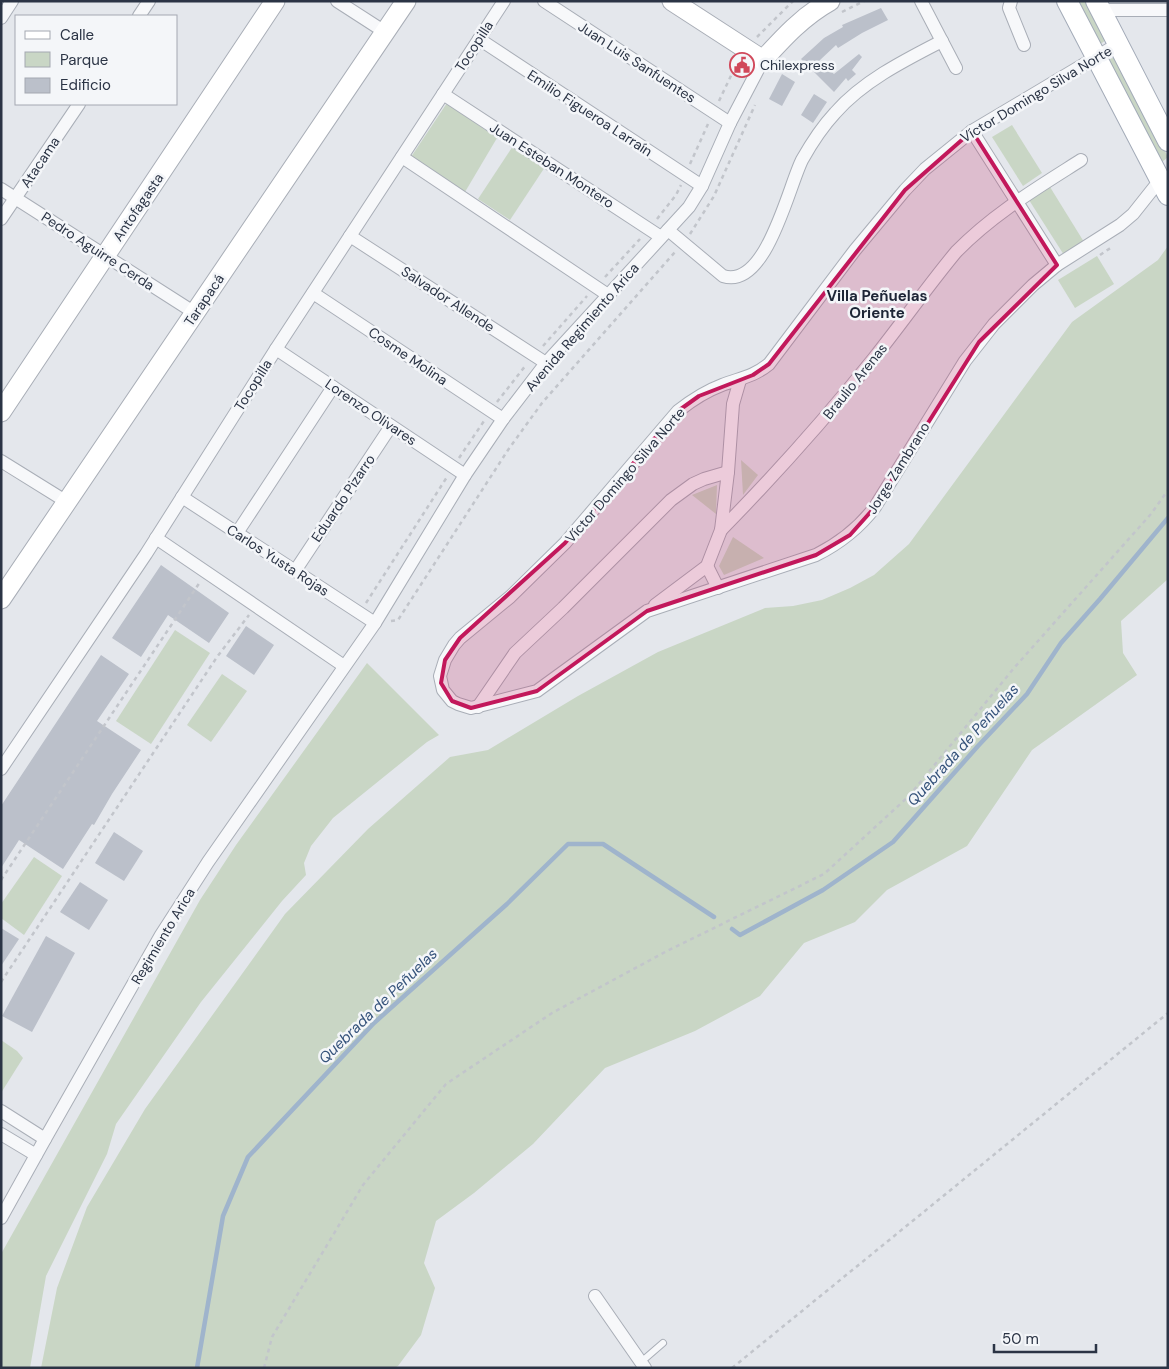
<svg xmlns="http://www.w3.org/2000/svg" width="1169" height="1369" viewBox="0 0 1169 1369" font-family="'DM Sans',sans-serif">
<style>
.green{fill:#c9d6c5}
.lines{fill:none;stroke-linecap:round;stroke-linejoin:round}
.stream{stroke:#9fb4cc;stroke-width:4.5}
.building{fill:#bbc0ca}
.service-casing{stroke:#a9aeb7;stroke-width:8}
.minor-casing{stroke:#a9aeb7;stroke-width:14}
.secondary-casing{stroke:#a9aeb7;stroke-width:21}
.primary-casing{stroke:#a3abb8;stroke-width:22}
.path{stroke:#c2c5cb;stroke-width:2.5;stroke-dasharray:4 4;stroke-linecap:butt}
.service{stroke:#f7f8fa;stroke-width:6}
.minor{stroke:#f7f8fa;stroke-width:12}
.secondary{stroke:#fff;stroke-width:19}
.primary{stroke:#fff;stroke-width:20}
.marked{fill:#c2185b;fill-opacity:0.2;stroke:#c2185b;stroke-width:4;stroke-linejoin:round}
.labels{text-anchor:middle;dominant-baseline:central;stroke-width:5;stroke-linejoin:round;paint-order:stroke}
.street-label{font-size:14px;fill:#2b3445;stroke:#f4f6f9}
.poi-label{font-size:14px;fill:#2b3445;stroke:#f4f6f9;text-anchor:start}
.neighbourhood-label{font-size:15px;font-weight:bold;fill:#1d2536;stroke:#f4f6f9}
.water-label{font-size:15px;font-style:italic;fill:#34527a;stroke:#f4f6f9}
</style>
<rect width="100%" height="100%" fill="#e4e7ec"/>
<!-- green -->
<g class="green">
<polygon points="1076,1 1085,1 1106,40 1099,45"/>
<polygon points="1115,57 1168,157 1162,162 1108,60"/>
<polygon points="447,103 497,138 465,192 411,157"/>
<polygon points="1012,125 1042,173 1023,186 992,137"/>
<polygon points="513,146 545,167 510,220 478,199"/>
<polygon points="1050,187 1084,242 1064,255 1029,200"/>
<polygon points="1168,246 1168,579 1121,621 1123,653 1137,675 1032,750 967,846 887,890 855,922 804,943 760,996 695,1031 605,1068 533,1144 474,1193 436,1221 424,1263 435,1288 421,1335 398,1366 394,1368 41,1368 57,1288 87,1207 145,1109 285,914 368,829 450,757 488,750 578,696 658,652 765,608 793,606 822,600 850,588 874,575 909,544 1072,322 1158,260"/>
<polygon points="1097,256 1114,284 1075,308 1058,280"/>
<polygon points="741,460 758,475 743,495"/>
<polygon points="717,485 716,514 692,495"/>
<polygon points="733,537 764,558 724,575 719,566"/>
<polygon points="175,630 210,653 151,744 116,721"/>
<polygon points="367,663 439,735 427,742 333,818 311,846 304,863 306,875 282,901 201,1002 116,1124 107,1154 46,1276 30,1368 1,1368 1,1254 200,900 236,845"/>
<polygon points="222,674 247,691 211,742 187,725"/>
<polygon points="34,857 62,876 24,935 1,918 1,904"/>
<polygon points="1,1040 17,1051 23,1058 1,1093"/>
</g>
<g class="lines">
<!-- stream -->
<g class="stream">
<polyline points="732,929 740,935 823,890 893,842 978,746 1027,694 1061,643 1100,599 1168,518"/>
<polyline points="197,1368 223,1216 248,1157 374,1023 507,904 568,844 603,844 714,917"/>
</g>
</g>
<!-- building -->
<g class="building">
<polygon points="881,8 888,20 862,33 838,48 836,45 819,61 834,74 859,54 862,57 852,70 856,74 848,81 846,78 834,92 801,59 824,38 843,27 842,25"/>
<polygon points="782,74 795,82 782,106 769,99"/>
<polygon points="814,94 827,102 813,123 801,115"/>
<polygon points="161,565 229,613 209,643 168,615 141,657 112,638"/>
<polygon points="246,626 274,645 254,675 226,656"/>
<polygon points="101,655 129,674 97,721 141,750 112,794 94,825 92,824 63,869 19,840 1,868 1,806"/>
<polygon points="114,832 143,851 124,881 95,863"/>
<polygon points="80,882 108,900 89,930 60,912"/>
<polygon points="1,928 19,939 1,966"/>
<polygon points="46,936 75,953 32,1032 2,1016"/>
</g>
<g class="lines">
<defs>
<polyline id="service" points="641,1362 663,1343"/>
<g id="minor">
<polyline points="337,1 385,32"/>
<polyline points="544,1 730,123"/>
<polyline points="921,1 956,68"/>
<polyline points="1011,1 1009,8 1024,45"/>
<polyline points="1100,10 1168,10"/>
<polyline points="139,16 149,1"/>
<polyline points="1,18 12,1"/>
<polyline points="479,39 702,186"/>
<path d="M1118,44L972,131L925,169L905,190L855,250L769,364C753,377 740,378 722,385C706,391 692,400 678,411L565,543L510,597L460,638L454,645L445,660L440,676L443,690L452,701L458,704L471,708L537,691L647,611L816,555C840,543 859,528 875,507L965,361L994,324L1033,285L1057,265L1120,225L1133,214L1160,180L1165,177"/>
<polyline points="443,94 661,237"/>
<polyline points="972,131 1057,265"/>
<polyline points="402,157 608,295"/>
<polyline points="1,189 195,313"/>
<polyline points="1,219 79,104"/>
<path d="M668,230L723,276C766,290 788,188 802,160C811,144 822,127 835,113C863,81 905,60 942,41"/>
<polyline points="350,236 546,363"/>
<polyline points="313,293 503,419"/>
<polyline points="276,349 465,475"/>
<polyline points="1,461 67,502"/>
<polyline points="182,497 375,623"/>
<path d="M721,530C775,475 826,418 874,358C902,323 927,287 956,252C993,214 1037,188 1081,160"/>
<polyline points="237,533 333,387"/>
<polyline points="156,538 344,666"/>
<polyline points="707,566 718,588"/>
<polyline points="295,571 391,426"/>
<polyline points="655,605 707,566 721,530 728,472 733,404 740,380"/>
<polyline points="478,707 515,653 563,608 671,500 693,484 704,479 728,472"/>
<polyline points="1,769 146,554 276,349 504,1"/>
<polyline points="1,1111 45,1139"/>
<polyline points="1,1134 36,1155"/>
<polyline points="1,1218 45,1139 161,935 208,862 375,623 465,475 503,419 546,363 689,207 702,186 730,123 763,60"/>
<polyline points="595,1296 645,1368"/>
</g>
<g id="secondary">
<path d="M672,1L763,60C783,38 803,16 830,1"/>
<polyline points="1,412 275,1"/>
<polyline points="1,599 406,1"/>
</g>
<g id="primary">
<polyline points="1067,1 1168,195"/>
<polyline points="1096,1 1168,141"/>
</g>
</defs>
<!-- service casing -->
<use href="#service" class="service-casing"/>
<!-- minor casing -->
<use href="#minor" class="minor-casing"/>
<!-- secondary casing -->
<use href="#secondary" class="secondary-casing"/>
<!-- primary casing -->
<use href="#primary" class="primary-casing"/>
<!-- path -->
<g class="path">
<polyline points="842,12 864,1"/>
<polyline points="757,37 793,1"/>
<polyline points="719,101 737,63"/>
<polyline points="690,164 708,124"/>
<polyline points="657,219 676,195 681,185"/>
<polyline points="690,234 714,196 755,105"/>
<polyline points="1100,255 1112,247"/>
<polyline points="605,277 640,239"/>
<polyline points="543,346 587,296"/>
<polyline points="497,402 526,365"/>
<polyline points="459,458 484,421"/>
<polyline points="366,603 447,477"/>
<polyline points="391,621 398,620 508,450 542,403 675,252"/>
<polyline points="1,880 200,582"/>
<polyline points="1,982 217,657 249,615"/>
<polyline points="264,1368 272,1337 363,1185 446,1084 552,1013 667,951 824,874 909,796 1014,668 1151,514 1168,490"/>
<polyline points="732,1368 1168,1013"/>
</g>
<!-- service -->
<use href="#service" class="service"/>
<!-- minor -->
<use href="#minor" class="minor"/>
<!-- secondary -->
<use href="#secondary" class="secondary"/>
<!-- primary -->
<use href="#primary" class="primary"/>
</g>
<!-- marked area -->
<path class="marked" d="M972,131L1057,265L979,342L875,507L850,535L816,555L647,611L537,691L471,708L452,701L441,683L445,660L460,638L565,543L678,411L699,396L753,375L769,364L905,190Z"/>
<!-- icons -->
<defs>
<symbol id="civic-ring" viewBox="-11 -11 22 22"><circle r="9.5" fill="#f4f6f9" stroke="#d1495b" stroke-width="1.5"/><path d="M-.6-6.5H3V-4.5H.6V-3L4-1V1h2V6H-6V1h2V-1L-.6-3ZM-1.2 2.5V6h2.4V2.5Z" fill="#d1495b"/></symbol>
</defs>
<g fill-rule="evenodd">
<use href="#civic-ring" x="728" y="51" width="28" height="28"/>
</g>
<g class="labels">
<!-- street labels -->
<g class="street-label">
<text transform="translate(474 46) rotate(-57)">Tocopilla</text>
<text transform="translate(637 62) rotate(33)">Juan Luis Sanfuentes</text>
<text transform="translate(1036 94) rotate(-31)">Víctor Domingo Silva Norte</text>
<text transform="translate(590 113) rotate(33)">Emilio Figueroa Larraín</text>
<text transform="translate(40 162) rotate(-56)">Atacama</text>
<text transform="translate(552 165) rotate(33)">Juan Esteban Montero</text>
<text transform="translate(138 207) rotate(-56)">Antofagasta</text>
<text transform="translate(98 251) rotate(33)">Pedro Aguirre Cerda</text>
<text transform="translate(448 299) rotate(33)">Salvador Allende</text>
<text transform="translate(204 300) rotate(-56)">Tarapacá</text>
<text transform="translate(582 327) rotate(-49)">Avenida Regimiento Arica</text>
<text transform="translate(408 356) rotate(34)">Cosme Molina</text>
<text transform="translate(855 381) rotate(-51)">Braulio Arenas</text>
<text transform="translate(253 385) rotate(-58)">Tocopilla</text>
<text transform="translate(371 412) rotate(34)">Lorenzo Olivares</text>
<text transform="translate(898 468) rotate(-58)">Jorge Zambrano</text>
<text transform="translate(625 475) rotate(-49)">Víctor Domingo Silva Norte</text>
<text transform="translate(343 498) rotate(-56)">Eduardo Pizarro</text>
<text transform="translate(278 560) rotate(33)">Carlos Yusta Rojas</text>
<text transform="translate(163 936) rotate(-59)">Regimiento Arica</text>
</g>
<!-- poi labels -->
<g class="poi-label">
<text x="760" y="65">Chilexpress</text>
</g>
<!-- neighbourhood labels -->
<g class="neighbourhood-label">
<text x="877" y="296">Villa Peñuelas<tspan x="877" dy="17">Oriente</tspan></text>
</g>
<!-- water labels -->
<g class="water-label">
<text transform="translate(963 745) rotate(-48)">Quebrada de Peñuelas</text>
<text transform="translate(378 1006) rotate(-44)">Quebrada de Peñuelas</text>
</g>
</g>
<!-- border -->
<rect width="1169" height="1369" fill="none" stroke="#2b3445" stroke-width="5"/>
<!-- legend -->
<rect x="15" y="15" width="162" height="90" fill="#f4f6f9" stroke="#a4a8b1"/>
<rect x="25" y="31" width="25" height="8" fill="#ffffff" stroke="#a4a8b1"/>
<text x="60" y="40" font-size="15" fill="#2b3445">Calle</text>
<rect x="25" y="52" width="25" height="15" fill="#c9d6c5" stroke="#a4a8b1"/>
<text x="60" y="65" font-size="15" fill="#2b3445">Parque</text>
<rect x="25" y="78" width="25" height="15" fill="#bbc0ca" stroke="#a4a8b1"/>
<text x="60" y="90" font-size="15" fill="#2b3445">Edificio</text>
<!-- scale -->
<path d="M994 1344v8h102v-8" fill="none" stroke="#2b3445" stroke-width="2.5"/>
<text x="1002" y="1344" font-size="15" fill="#2b3445" stroke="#f4f6f9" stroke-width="4" paint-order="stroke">50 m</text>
</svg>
